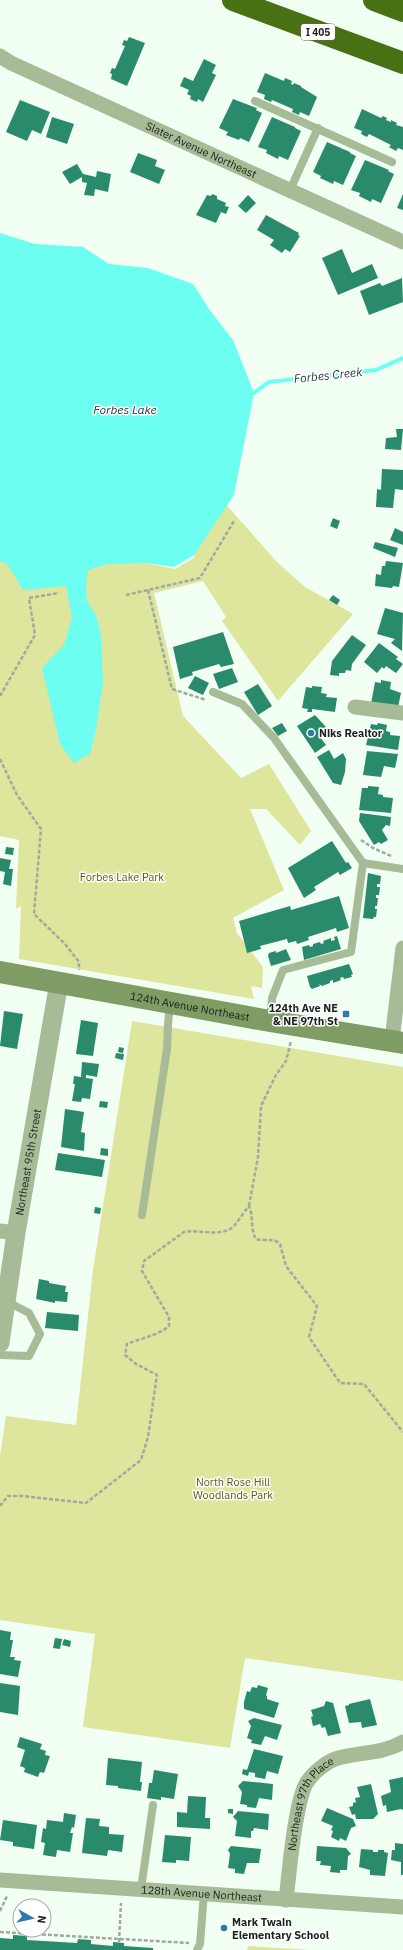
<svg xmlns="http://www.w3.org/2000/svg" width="403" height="1950" viewBox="0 0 403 1950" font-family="'IBM Plex Sans',sans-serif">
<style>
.green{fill:#dee59c}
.water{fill:#6cfef0}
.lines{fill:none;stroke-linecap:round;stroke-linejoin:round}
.stream{stroke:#6cfef0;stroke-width:4}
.building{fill:#298b6c}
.path{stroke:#a1aaa2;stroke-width:2.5;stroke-dasharray:4 2;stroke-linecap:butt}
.service{stroke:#a6bb96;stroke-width:8}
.minor{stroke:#a6bb96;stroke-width:15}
.tertiary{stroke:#a6bb96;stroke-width:19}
.secondary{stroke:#7e9c64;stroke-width:22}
.motorway{stroke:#487114;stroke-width:22}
.poi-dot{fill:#2d7bad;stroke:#fff;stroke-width:1.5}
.labels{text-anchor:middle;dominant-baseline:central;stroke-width:3;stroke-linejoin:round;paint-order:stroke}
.shield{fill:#fff;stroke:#606461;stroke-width:1}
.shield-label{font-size:10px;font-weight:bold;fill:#1c211d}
.street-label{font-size:11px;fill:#1c211d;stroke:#fff}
.poi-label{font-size:11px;font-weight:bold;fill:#1c211d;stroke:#fff;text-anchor:start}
.park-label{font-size:11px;fill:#575c0f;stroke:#fff}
.water-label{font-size:12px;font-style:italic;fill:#243d3a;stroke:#fff}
</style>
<rect width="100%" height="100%" fill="#f2fff3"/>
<!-- green -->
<g class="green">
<polygon points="222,500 277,562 305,587 353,614 278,701 222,621 226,617 203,581 154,593 183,716 241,778 269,764 311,831 300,845 266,809 250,809 284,890 233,918 237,933 263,967 262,988 251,986 254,999 19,959 21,906 16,909 19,840 0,836 0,560 146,563 175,569 194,558 194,555 201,543"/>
<polygon points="132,1021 403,1067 403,1681 245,1658 230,1748 83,1727 95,1634 0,1620 0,1456 6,1416 76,1425 93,1270"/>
<polygon points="248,1946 310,1950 247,1950"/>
</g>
<!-- water -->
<polygon class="water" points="0,233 35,244 83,247 109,264 148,268 193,284 209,309 233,340 254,393 234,495 194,555 174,567 146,563 108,564 88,570 86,585 87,601 96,615 101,634 103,683 96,729 90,754 74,763 60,744 42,668 64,645 72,618 66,586 23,590 7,564 0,561"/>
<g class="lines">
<!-- stream -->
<polyline class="stream" points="254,393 269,382 376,370 403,358"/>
</g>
<!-- building -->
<g class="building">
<polygon points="129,37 145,43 127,86 111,79 112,74 110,73 112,68 115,69 125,46 122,45 124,40 127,41"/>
<polygon points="204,59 216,65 212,73 216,75 203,102 198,99 197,102 190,99 191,96 187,94 189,90 180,86 184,77 193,81"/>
<polygon points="265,73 284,81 285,78 292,81 291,84 293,85 294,83 301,86 301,87 317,97 309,116 300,112 299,115 292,112 293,109 272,100 271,102 264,99 265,95 257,92"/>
<polygon points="233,99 257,108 256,110 262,113 249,142 240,138 239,140 226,135 228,132 219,128"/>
<polygon points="20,100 50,112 41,134 32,130 27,141 6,132"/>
<polygon points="362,109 381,118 383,116 387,118 386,120 391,122 391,120 397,123 396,125 403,127 403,150 398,148 396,151 389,147 391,145 369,134 367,137 361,134 362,131 354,128"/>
<polygon points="52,117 74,124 67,144 46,137"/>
<polygon points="272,117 295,127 295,128 301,131 288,160 279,156 278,159 266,153 267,150 258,147"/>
<polygon points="327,142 350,152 350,153 356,156 343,185 334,181 333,184 320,178 321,176 313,172"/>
<polygon points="138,153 157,160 155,166 165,170 159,184 130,172"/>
<polygon points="365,160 389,170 388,171 394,174 381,203 372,199 371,202 359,196 360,193 351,190"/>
<polygon points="77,164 83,174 96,177 97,171 111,174 108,192 95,189 94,196 84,195 87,183 82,182 82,177 70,184 62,172"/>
<polygon points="212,194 217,196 217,199 226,203 225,206 229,207 226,214 221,212 216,223 196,215 207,195 211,196"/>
<polygon points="403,194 403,210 397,208"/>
<polygon points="248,195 256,203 246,213 238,206"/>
<polygon points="266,215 299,233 298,235 300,236 290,252 285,249 282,253 270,245 274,240 257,230"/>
<polygon points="342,249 352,273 372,264 378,278 338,295 322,258"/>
<polygon points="402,278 403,302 369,315 360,291 380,283 382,286"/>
<polygon points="396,429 403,429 401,450 385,449 386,438 397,437"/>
<polygon points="382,469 403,470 403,490 395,489 393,508 376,507 377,489 381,490"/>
<polygon points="333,518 340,521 337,529 330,526"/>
<polygon points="395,528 403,532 403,545 390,540"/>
<polygon points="375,542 398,548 395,557 373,548"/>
<polygon points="386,561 403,563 399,587 393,586 392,588 375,586 376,574 381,575 382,566 385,566"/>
<polygon points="333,595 340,600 337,605 329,600"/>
<polygon points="385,608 403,613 402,651 391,643 395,639 377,634"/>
<polygon points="223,632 234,664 221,667 219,664 192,672 193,675 180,679 173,647"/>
<polygon points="352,635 366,645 352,664 351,671 346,670 345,673 339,673 339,676 330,675 332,661"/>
<polygon points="379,643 398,657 396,659 403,664 396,673 386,666 384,669 382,667 377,673 364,662"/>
<polygon points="232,668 238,682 219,689 213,674"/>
<polygon points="195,676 209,683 203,695 188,688"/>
<polygon points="381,680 391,682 390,689 401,693 398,707 371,704 375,682 381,683"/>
<polygon points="258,684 272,706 258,715 244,692"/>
<polygon points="312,686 322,687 321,693 327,694 326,697 337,698 335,712 312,709 312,712 307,712 308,709 302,708 306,687 312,688"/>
<polygon points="315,715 326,727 320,731 323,735 320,737 326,745 315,753 297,726"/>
<polygon points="282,723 287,731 278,736 272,728"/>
<polygon points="378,723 387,725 386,731 390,732 390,735 400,736 398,750 366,745 371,724 377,725"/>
<polygon points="329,750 334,759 343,753 346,759 345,772 341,785 333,783 317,757"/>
<polygon points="367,751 398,754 395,768 384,766 381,777 363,775"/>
<polygon points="368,786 379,787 378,794 383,795 383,797 393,798 391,813 359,810 362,788 368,788"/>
<polygon points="360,813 391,817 390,826 386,825 382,830 388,840 381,844 379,842 374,845 359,821"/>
<polygon points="332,841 346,863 348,862 352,868 340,875 338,872 314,887 316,890 304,898 288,868"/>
<polygon points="6,847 14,848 13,855 5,854"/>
<polygon points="0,858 11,860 9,869 13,869 11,886 3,884 5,872 0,871"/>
<polygon points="368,873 381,876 380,884 377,884 377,887 380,887 379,895 376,895 376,898 378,898 377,906 375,906 375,909 377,909 376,917 374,917 373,919 363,918"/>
<polygon points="339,896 349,928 337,932 336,928 308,937 309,940 297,944 296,941 288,943 287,939 260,946 261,949 247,953 239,921 290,906 291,910"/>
<polygon points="337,936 341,949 304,960 302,947 309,945 310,947 313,946 313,944 320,942 321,944 324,943 323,941 331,938 331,941 335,940 334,937"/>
<polygon points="286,949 291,960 271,966 268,956 269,953 276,951 276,953"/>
<polygon points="349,964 353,974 351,975 352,977 344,979 343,977 340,978 341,980 333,983 333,980 330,981 330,983 322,986 319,984 320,986 312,989 310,987 307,976"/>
<polygon points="4,1011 23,1014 17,1049 0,1046"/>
<polygon points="81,1020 98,1023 93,1056 76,1054"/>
<polygon points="119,1047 124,1048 123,1053 118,1052"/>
<polygon points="116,1053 124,1054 123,1060 115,1058"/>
<polygon points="82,1062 99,1064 97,1077 86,1075 86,1078 93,1079 90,1099 82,1098 81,1102 72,1101 75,1084 73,1084 74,1076 81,1077"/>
<polygon points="100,1101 108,1102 107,1108 99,1107"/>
<polygon points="65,1109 84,1112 81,1132 85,1133 84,1151 61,1147"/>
<polygon points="101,1148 108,1149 108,1156 100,1155"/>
<polygon points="58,1153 105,1160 102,1177 55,1170"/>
<polygon points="95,1207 101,1208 100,1214 94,1213"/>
<polygon points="39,1279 49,1281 49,1283 66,1286 65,1292 68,1292 67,1302 55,1301 55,1303 36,1299"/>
<polygon points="47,1312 79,1315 78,1331 45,1328"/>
<polygon points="0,1630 11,1632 10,1640 13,1640 10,1657 15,1657 14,1660 21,1661 18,1677 0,1674"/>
<polygon points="55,1638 62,1639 60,1649 53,1648"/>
<polygon points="64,1639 71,1641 70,1647 62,1645"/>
<polygon points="0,1683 20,1686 18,1715 0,1712"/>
<polygon points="258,1685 268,1688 266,1695 267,1696 267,1699 279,1703 274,1718 244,1709 244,1702 247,1691 250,1692 252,1687 257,1688"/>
<polygon points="370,1699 377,1725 362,1728 361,1722 349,1723 345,1706 349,1705 349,1704"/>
<polygon points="326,1701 333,1703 341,1733 328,1736 325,1727 322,1728 320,1724 313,1726 311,1717 313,1716 311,1710 324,1706"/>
<polygon points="254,1718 282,1725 277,1740 265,1736 261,1745 251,1743 252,1740 247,1738 251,1726 248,1721"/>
<polygon points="20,1737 42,1744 40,1749 46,1751 45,1755 50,1756 44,1773 40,1772 38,1777 24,1772 25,1768 20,1766 25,1750 17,1747"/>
<polygon points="254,1749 283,1756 278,1774 267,1771 265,1779 255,1777 255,1773 249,1772 248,1776 242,1774 243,1769 247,1770"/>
<polygon points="108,1758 142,1762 140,1782 142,1782 141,1791 118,1788 118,1786 106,1785"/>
<polygon points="154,1770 178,1774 174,1799 161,1797 161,1800 147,1798 149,1783 152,1783"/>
<polygon points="403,1777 403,1810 401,1809 387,1812 386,1805 383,1806 381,1796 391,1792 389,1780"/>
<polygon points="243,1781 273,1784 272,1800 259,1798 256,1808 247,1807 247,1805 240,1804 242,1792 238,1786"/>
<polygon points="371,1784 378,1814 373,1819 356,1819 355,1814 352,1815 349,1807 353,1806 353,1803 356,1802 355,1798 360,1797 357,1787"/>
<polygon points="188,1796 206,1797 205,1818 210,1818 210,1829 177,1827 177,1812 187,1813"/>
<polygon points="327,1808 353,1819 356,1826 351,1828 346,1841 340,1838 339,1841 331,1837 333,1831 331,1830 333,1826 321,1821"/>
<polygon points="228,1809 233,1809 233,1814 228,1813"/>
<polygon points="238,1811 269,1814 268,1830 254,1828 253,1831 251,1831 251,1838 235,1836 237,1821 233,1817"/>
<polygon points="64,1813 76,1815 74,1828 72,1827 70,1833 73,1833 70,1852 57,1850 56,1857 43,1855 45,1843 41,1842 43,1828 46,1829 47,1820 63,1822"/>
<polygon points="86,1818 100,1819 99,1826 109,1827 109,1834 124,1835 122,1852 108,1850 107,1856 82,1853"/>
<polygon points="3,1820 37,1825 34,1849 13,1846 13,1842 0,1840"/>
<polygon points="165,1835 191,1837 189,1861 176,1860 176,1863 162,1862"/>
<polygon points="395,1843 403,1844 403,1875 401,1875 401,1862 391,1860 392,1850 395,1850"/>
<polygon points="231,1846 261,1849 259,1863 247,1863 244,1874 235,1873 235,1869 228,1868 230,1854 228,1850"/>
<polygon points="317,1846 346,1848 351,1854 348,1856 347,1870 340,1870 340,1873 330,1872 331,1866 320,1865 321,1861 316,1861"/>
<polygon points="361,1849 373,1850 373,1852 378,1852 378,1850 384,1850 384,1852 388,1853 385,1876 370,1875 370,1870 359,1867"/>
<polygon points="13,1935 27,1936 27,1940 77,1943 78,1939 91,1940 91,1944 113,1946 113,1942 124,1943 124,1946 153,1948 153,1950 0,1950 0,1938 13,1939"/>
</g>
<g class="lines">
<!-- path -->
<g class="path">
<polyline points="148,590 172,689 206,700"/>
<polyline points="126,595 200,578 234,521"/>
<polyline points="0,696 35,635 29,598 59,593"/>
<polyline points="0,759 17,795 41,829 34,914 65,944 79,962 79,970"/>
<polyline points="361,840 373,848 391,856"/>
<polyline points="249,1206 258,1157 261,1106 276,1075 286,1061 291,1041"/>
<path d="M0,1506L8,1496H22L86,1503L141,1460L148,1437L157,1375L136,1364L125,1355L127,1344C141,1338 157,1336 169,1326V1317L142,1271L144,1261L184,1232C199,1229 221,1238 234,1226C239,1220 244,1212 249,1206C254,1217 250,1230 256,1239C264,1242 273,1237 280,1244L286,1266L317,1306L309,1337L340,1383L364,1384L403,1432"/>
<polyline points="0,1911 7,1896"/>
<polyline points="0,1932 189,1943"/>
<polyline points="119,1942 121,1903"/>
</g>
<!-- service -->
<g class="service">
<polyline points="255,101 392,162"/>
<polyline points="290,190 318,128"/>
<polyline points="213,692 242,704 274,738 363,863 351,952 283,970 272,998 270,1021"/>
<polyline points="363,863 403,869"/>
<polyline points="142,1215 167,1049 168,1024 170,1004"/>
<polyline points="0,1355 29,1356 40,1334 29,1313 6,1301"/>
<polyline points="141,1889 153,1805"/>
<polyline points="197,1950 200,1944 204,1893"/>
</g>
<!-- minor -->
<g class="minor">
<path id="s1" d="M0,56L11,63L403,242"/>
<polyline points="355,707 403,713"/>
<polyline points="392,1040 403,948"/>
<polyline points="0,1231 16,1233"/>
<path id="s2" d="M0,1880L403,1907"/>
<path id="s3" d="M286,1900C289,1875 295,1800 307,1782C313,1773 327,1761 338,1758C360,1752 382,1754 403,1742"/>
</g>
<!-- tertiary -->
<path class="tertiary" id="s4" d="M0,1343L16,1233L59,982"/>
<!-- secondary -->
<path class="secondary" id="s5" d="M0,972L270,1021L403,1043"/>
<!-- motorway -->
<g class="motorway">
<polyline points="233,0 403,63"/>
<polyline points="374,0 403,11"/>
</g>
</g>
<!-- markers -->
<g class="poi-dot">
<circle cx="311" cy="733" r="4"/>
<rect x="342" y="1010" width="8" height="8" rx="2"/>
<circle cx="224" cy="1928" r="4"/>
</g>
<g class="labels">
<!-- shield labels -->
<rect class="shield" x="301" y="24" width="34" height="16" rx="3"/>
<g class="shield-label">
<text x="318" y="32">I 405</text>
</g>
<!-- street labels -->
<g class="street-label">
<text stroke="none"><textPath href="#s1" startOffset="222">Slater Avenue Northeast</textPath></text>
<text stroke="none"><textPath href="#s5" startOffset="193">124th Avenue Northeast</textPath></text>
<text stroke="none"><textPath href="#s4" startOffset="183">Northeast 95th Street</textPath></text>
<text stroke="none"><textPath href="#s3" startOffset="102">Northeast 97th Place</textPath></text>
<text stroke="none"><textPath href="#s2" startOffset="202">128th Avenue Northeast</textPath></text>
</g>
<!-- poi labels -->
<g class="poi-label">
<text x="319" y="733">Niks Realtor</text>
<text x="338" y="1008" text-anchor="end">124th Ave NE<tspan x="338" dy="13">&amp; NE 97th St</tspan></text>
<text x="232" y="1922">Mark Twain<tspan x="232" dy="13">Elementary School</tspan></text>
</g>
<!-- park labels -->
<g class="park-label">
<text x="122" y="877">Forbes Lake Park</text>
<text x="233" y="1482">North Rose Hill<tspan x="233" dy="13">Woodlands Park</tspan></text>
</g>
<!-- water labels -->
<g class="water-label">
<text transform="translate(328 375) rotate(-6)">Forbes Creek</text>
<text x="125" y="409">Forbes Lake</text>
</g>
</g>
<!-- north arrow -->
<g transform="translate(32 1918) rotate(98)"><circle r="19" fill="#ffffff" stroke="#a4a6a5"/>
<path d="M0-3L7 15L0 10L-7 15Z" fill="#2d7bad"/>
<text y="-6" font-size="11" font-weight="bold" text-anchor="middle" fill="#1c211d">N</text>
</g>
</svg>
